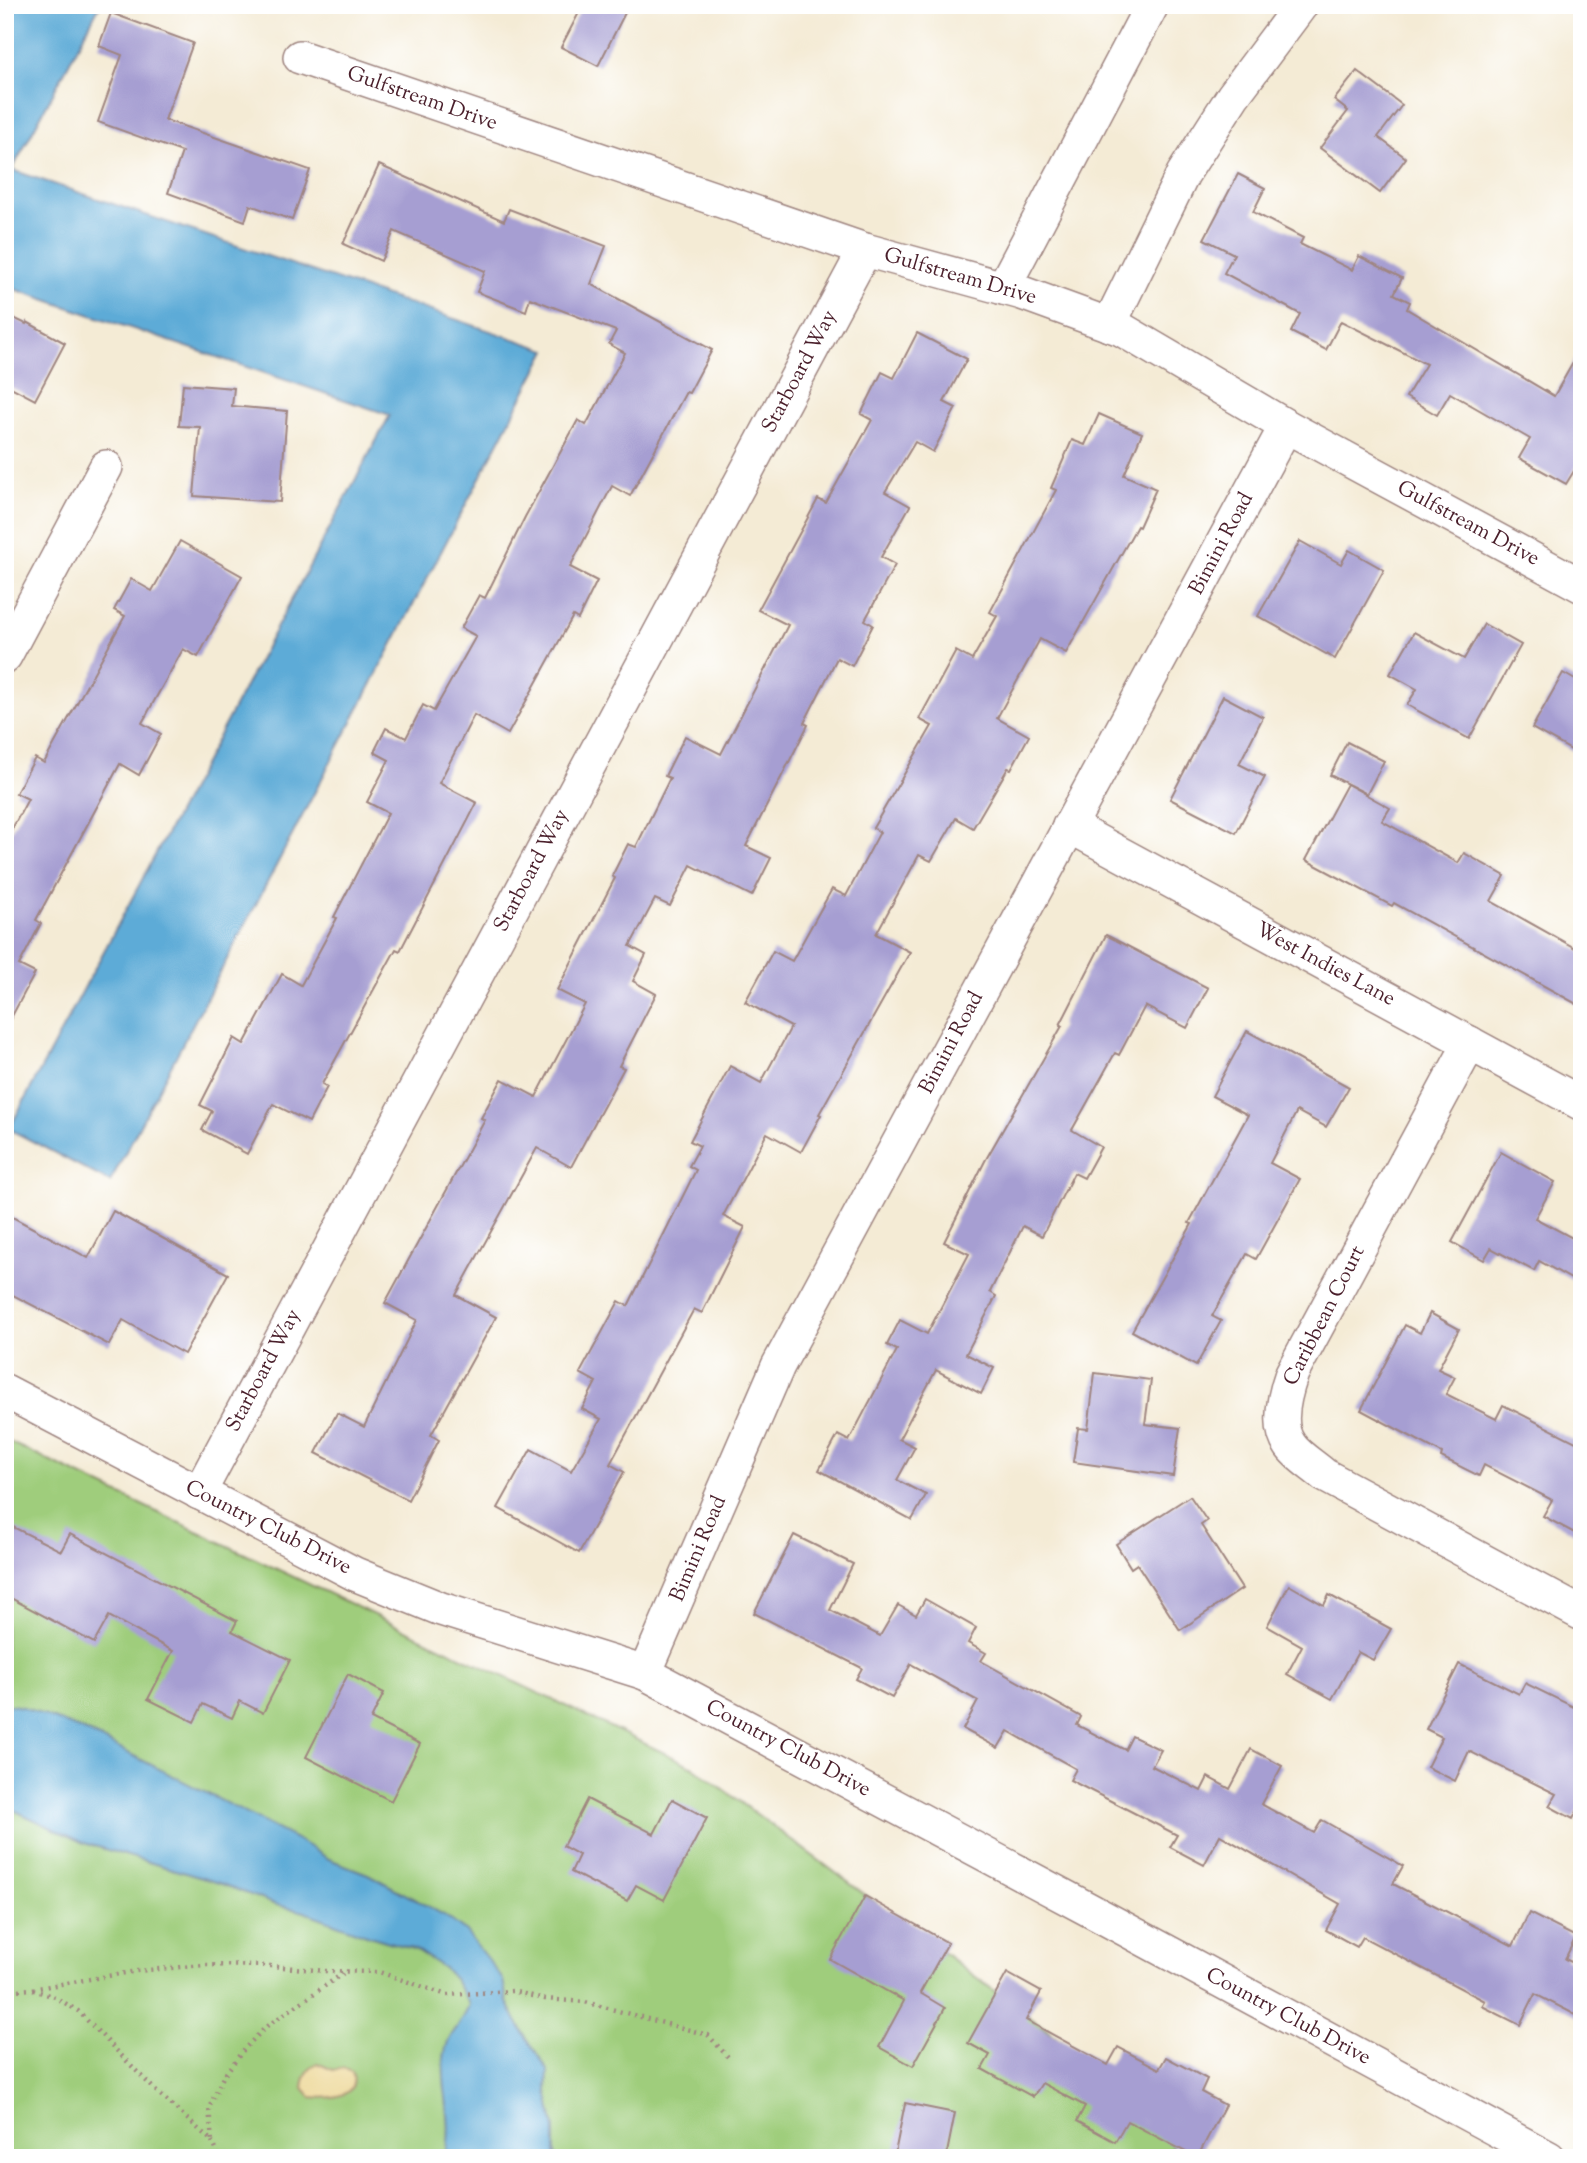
<svg xmlns="http://www.w3.org/2000/svg" width="1587" height="2163" viewBox="0 0 1587 2163" font-family="'Sorts Mill Goudy',serif">
<style>
.green{fill:#9fcd7b;stroke:#747653;stroke-width:2}
.sand{fill:#eeda9e;stroke:#9c7c64;stroke-width:2}
.water{fill:#5dabd7;stroke:#546581;stroke-width:2}
.building{fill:#a69ed2}
.lines{fill:none;stroke-linecap:round;stroke-linejoin:round}
.minor-casing{stroke:#9f8580;stroke-width:36}
.path{stroke:#9f8580;stroke-width:4.5;stroke-dasharray:2 5;stroke-linecap:butt}
.minor{stroke:#fff;stroke-width:33}
.labels{text-anchor:middle;dominant-baseline:central;stroke-width:5;stroke-linejoin:round;paint-order:stroke}
.street-label{font-size:21px;fill:#4a1f2b;stroke:#fff}
</style>
<rect width="100%" height="100%" fill="#fff"/>
<filter id="ink" filterUnits="userSpaceOnUse"><feTurbulence type="fractalNoise" baseFrequency=".0143" numOctaves="2"/><feDisplacementMap in="SourceGraphic" scale="14" xChannelSelector="R" yChannelSelector="G"/><feConvolveMatrix kernelMatrix="1 2 1 2 8 2 1 2 1" color-interpolation-filters="sRGB"/></filter>
<filter id="wash" filterUnits="userSpaceOnUse"><feTurbulence type="fractalNoise" baseFrequency=".00686" numOctaves="4" result="noise"/><feDisplacementMap in="SourceGraphic" scale="28" xChannelSelector="R" yChannelSelector="G"/><feGaussianBlur stdDeviation="1.57" result="paint"/><feColorMatrix in="noise" values="0 0 0 0 0 0 0 0 0 0 0 0 0 0 0 0 0 1.4 0 .05"/><feComposite in="paint" operator="in"/></filter>
<g filter="url(#wash)">
<rect width="100%" height="100%" fill="#f4ebd5"/>
<!-- green -->
<polygon class="green" points="5,1440 692,1766 1179,2128 1167,2158 5,2158"/>
<!-- sand -->
<path class="sand" d="M317,2063L333,2070L344,2068L352,2072C361,2098 328,2099 311,2097L303,2088C304,2077 307,2070 317,2063Z"/>
<!-- water -->
<g class="water">
<polygon points="5,5 100,5 12,170 547,350 110,1182 9,1129 390,415 5,286"/>
<path d="M5,1704L23,1707L89,1733L300,1841L329,1859L368,1874L444,1915L465,1931L489,1961L503,1980L507,2002L523,2032L548,2070L547,2091L555,2128V2154L558,2158H445C455,2119 441,2094 444,2058C447,2031 463,2027 469,2004L455,1980L445,1969L416,1950L369,1936L305,1912L277,1905L219,1883L84,1843L5,1806Z"/>
</g>
<g id="blocks">
<!-- building -->
<g class="building">
<polygon points="583,5 629,5 598,66 561,47"/>
<polygon points="111,13 193,43 165,120 310,170 292,220 250,205 245,221 168,193 182,152 98,122 122,55 99,46"/>
<polygon points="1357,71 1402,105 1378,137 1406,158 1380,193 1320,148 1348,111 1334,100"/>
<polygon points="379,165 504,221 509,209 606,246 591,284 712,350 689,393 686,392 630,496 612,486 570,567 597,581 578,619 573,616 508,734 474,715 439,783 477,803 400,951 396,949 322,1084 327,1087 309,1122 273,1104 247,1154 202,1130 212,1111 200,1105 234,1038 244,1044 282,974 301,985 337,918 334,917 388,813 367,802 389,760 374,752 386,728 406,738 423,705 434,711 476,636 461,628 479,595 485,598 525,517 578,420 586,425 625,353 609,344 616,331 530,298 526,311 477,292 485,271 394,231 381,261 343,244"/>
<polygon points="1238,174 1265,188 1253,212 1303,238 1300,244 1352,270 1359,256 1402,278 1394,294 1410,302 1407,309 1554,396 1582,347 1582,458 1566,484 1519,458 1530,439 1450,393 1437,415 1406,397 1426,364 1341,321 1326,350 1291,332 1300,314 1224,273 1234,254 1204,239"/>
<polygon points="5,314 26,324 27,322 65,343 35,400 5,384"/>
<polygon points="917,333 967,359 944,402 956,408 933,452 915,442 885,492 910,506 881,557 895,565 865,620 873,625 852,666 837,658 804,723 808,725 746,846 771,858 752,896 691,865 670,906 655,899 630,946 646,955 633,981 656,994 619,1066 624,1068 571,1167 537,1148 456,1295 496,1317 431,1435 439,1440 408,1500 316,1453 337,1413 364,1427 417,1320 385,1303 485,1120 481,1118 502,1079 536,1097 585,1004 557,990 615,878 612,876 628,844 636,847 670,778 665,776 685,736 721,754 788,625 758,610 818,499 826,503 872,420 861,414 882,372 894,378"/>
<polygon points="183,384 234,388 232,406 287,411 280,502 194,496 200,427 179,426"/>
<polygon points="1099,414 1142,433 1124,475 1156,489 1139,527 1137,526 1066,653 1040,639 997,718 1029,736 1011,769 1008,768 973,828 956,818 931,861 919,855 876,934 910,952 819,1114 821,1115 801,1152 767,1133 723,1216 745,1227 702,1313 694,1309 610,1464 624,1472 579,1553 498,1508 531,1449 571,1471 601,1419 582,1409 596,1382 580,1373 619,1301 628,1306 696,1170 689,1166 700,1146 690,1141 730,1066 761,1083 791,1027 745,1002 773,951 792,961 832,889 846,896 880,832 873,828 932,726 919,719 956,651 972,660 997,616 990,612 1056,490 1051,488 1072,440 1085,445"/>
<polygon points="180,541 242,576 198,657 183,649 142,723 161,734 139,775 120,764 36,920 41,923 19,965 35,973 5,1029 5,842 28,799 16,793 35,758 44,763 125,616 114,610 131,579 152,591"/>
<polygon points="1300,541 1341,564 1349,550 1384,570 1335,659 1258,616"/>
<polygon points="1484,624 1521,645 1469,739 1407,705 1417,689 1390,674 1414,632 1464,659"/>
<polygon points="1563,673 1582,684 1582,756 1532,728"/>
<polygon points="1223,696 1263,717 1239,764 1265,777 1236,833 1170,799"/>
<polygon points="1347,742 1384,761 1367,794 1330,775"/>
<polygon points="1347,784 1390,808 1382,821 1458,863 1464,853 1505,876 1491,901 1582,952 1582,1007 1394,903 1392,906 1306,860"/>
<polygon points="1106,935 1208,988 1187,1028 1145,1006 1119,1055 1115,1053 1072,1130 1101,1147 1084,1178 1074,1173 1042,1236 1023,1226 990,1292 996,1296 966,1354 994,1368 981,1394 936,1370 899,1439 915,1447 897,1480 926,1495 912,1520 819,1470 838,1435 849,1441 897,1350 887,1345 900,1320 927,1334 969,1254 944,1242 985,1161 1062,1026 1060,1025"/>
<polygon points="1247,1031 1349,1087 1326,1127 1297,1111 1270,1163 1300,1179 1256,1259 1247,1254 1212,1316 1221,1321 1196,1366 1132,1331 1192,1224 1189,1223 1248,1115 1212,1096"/>
<polygon points="1501,1152 1555,1182 1535,1218 1582,1243 1582,1285 1539,1261 1534,1271 1491,1248 1484,1260 1452,1242"/>
<polygon points="113,1211 228,1274 184,1354 123,1320 109,1345 5,1291 5,1213 88,1258"/>
<polygon points="1430,1313 1459,1329 1438,1369 1455,1377 1446,1394 1496,1419 1503,1405 1582,1445 1582,1537 1543,1516 1552,1500 1484,1465 1479,1476 1441,1457 1442,1453 1361,1410 1405,1325 1420,1333"/>
<polygon points="1095,1373 1151,1380 1145,1424 1180,1428 1173,1476 1073,1462 1078,1428 1088,1429"/>
<polygon points="1190,1496 1207,1521 1201,1525 1242,1589 1180,1630 1137,1564 1131,1568 1116,1544"/>
<polygon points="5,1523 61,1551 70,1534 237,1621 232,1631 290,1660 263,1713 240,1701 232,1718 203,1704 194,1722 148,1699 173,1651 109,1616 94,1643 5,1595"/>
<polygon points="794,1535 853,1564 830,1610 880,1636 898,1605 916,1615 925,1599 976,1628 968,1643 986,1653 981,1661 1081,1717 1077,1725 1125,1750 1132,1736 1161,1750 1152,1766 1201,1791 1208,1777 1230,1789 1251,1749 1282,1766 1261,1804 1314,1833 1322,1820 1403,1866 1393,1884 1513,1946 1529,1913 1576,1937 1565,1959 1582,1967 1582,2018 1535,1994 1520,2025 1482,2006 1485,2001 1363,1937 1357,1947 1326,1930 1340,1904 1220,1835 1204,1865 1170,1847 1177,1835 1070,1780 1076,1769 1008,1731 998,1748 963,1729 978,1701 911,1664 892,1698 856,1679 862,1668 754,1613"/>
<polygon points="1289,1585 1324,1605 1329,1595 1391,1629 1373,1660 1358,1652 1332,1699 1287,1674 1302,1646 1267,1626"/>
<polygon points="1459,1664 1519,1694 1525,1683 1582,1711 1582,1807 1580,1806 1573,1819 1549,1806 1556,1794 1469,1751 1455,1781 1427,1767 1442,1737 1426,1729"/>
<polygon points="348,1674 384,1693 371,1719 420,1744 391,1801 306,1757"/>
<polygon points="587,1799 654,1834 672,1799 707,1818 664,1900 636,1885 627,1901 571,1872 579,1855 563,1846"/>
<polygon points="865,1896 948,1943 920,1993 945,2008 913,2066 879,2047 904,2001 830,1959"/>
<polygon points="1007,1973 1041,1992 1026,2020 1108,2065 1118,2047 1159,2069 1166,2057 1207,2079 1201,2092 1225,2105 1197,2158 1127,2121 1115,2142 1077,2121 1085,2106 1042,2083 1033,2097 982,2069 990,2055 968,2043"/>
<polygon points="905,2103 955,2113 946,2158 894,2158"/>
</g>
</g>
</g>
<g filter="url(#ink)">
<use href="#blocks" fill-opacity="0" stroke="#9f8580" stroke-width="2"/>
<g class="lines">
<defs>
<g id="minor">
<polyline points="300,57 865,250 1022,293 1121,329 1286,426 1582,586"/>
<polyline points="1003,288 1152,5"/>
<polyline points="1109,325 1183,174 1233,96 1301,5"/>
<polyline points="5,656 106,467"/>
<polyline points="1069,826 1582,1104"/>
<path d="M1470,1043L1292,1373C1285,1393 1276,1426 1290,1445C1297,1456 1314,1466 1324,1475L1582,1614"/>
<polyline points="5,1391 355,1574 441,1609 645,1673 1086,1908 1549,2158"/>
<polyline points="199,1493 865,250"/>
<polyline points="645,1673 778,1366 1286,426"/>
</g>
</defs>
<!-- minor casing -->
<use href="#minor" class="minor-casing"/>
<!-- path -->
<g class="path">
<polyline points="33,1990 55,1997 78,2011 157,2092 212,2141 209,2108 223,2077 245,2048 267,2026 345,1972"/>
<polyline points="5,1991 32,1989 137,1971 204,1965 273,1966 325,1971 379,1972 447,1995 512,1991 545,1999 585,2002 708,2035 728,2057"/>
<polyline points="212,2141 220,2158"/>
</g>
<!-- minor -->
<use href="#minor" class="minor"/>
</g>
</g>
<g class="labels">
<!-- street labels -->
<g class="street-label">
<text transform="translate(422 99) rotate(19)">Gulfstream Drive</text>
<text transform="translate(960 277) rotate(16)">Gulfstream Drive</text>
<text transform="translate(800 372) rotate(-62)">Starboard Way</text>
<text transform="translate(1468 524) rotate(28)">Gulfstream Drive</text>
<text transform="translate(1222 544) rotate(-62)">Bimini Road</text>
<text transform="translate(532 871) rotate(-62)">Starboard Way</text>
<text transform="translate(1325 965) rotate(28)">West Indies Lane</text>
<text transform="translate(952 1043) rotate(-62)">Bimini Road</text>
<text transform="translate(1325 1316) rotate(-63)">Caribbean Court</text>
<text transform="translate(264 1371) rotate(-62)">Starboard Way</text>
<text transform="translate(268 1528) rotate(27)">Country Club Drive</text>
<text transform="translate(699 1549) rotate(-67)">Bimini Road</text>
<text transform="translate(788 1749) rotate(28)">Country Club Drive</text>
<text transform="translate(1288 2017) rotate(28)">Country Club Drive</text>
</g>
</g>
<!-- margin -->
<rect width="1587" height="2163" fill="none" stroke="#fff" stroke-width="28"/>
</svg>
